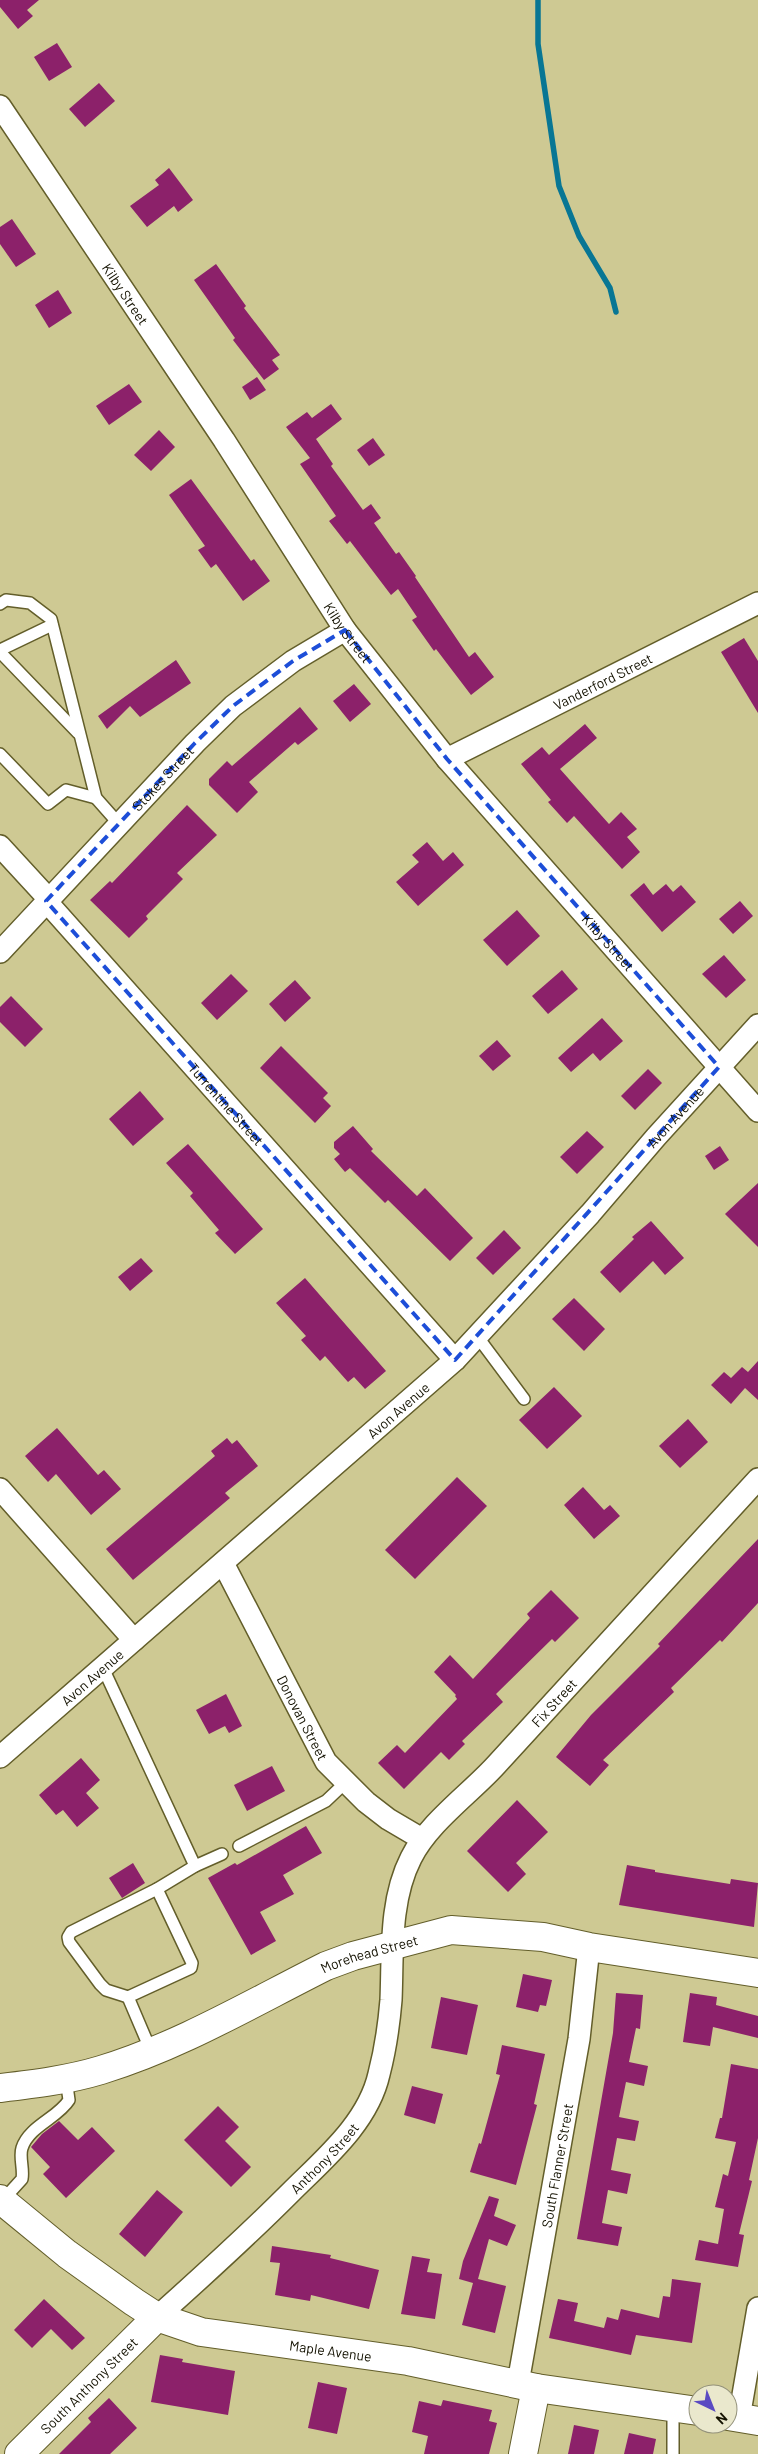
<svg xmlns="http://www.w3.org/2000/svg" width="758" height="2454" viewBox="0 0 758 2454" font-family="Barlow,sans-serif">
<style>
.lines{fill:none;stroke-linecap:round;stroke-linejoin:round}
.stream{stroke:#087694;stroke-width:5.5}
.building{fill:#8c216a}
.lane-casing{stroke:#635e2a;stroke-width:14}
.street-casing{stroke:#635e2a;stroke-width:24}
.secondary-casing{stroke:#635e2a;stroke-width:30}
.lane{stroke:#fff;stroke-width:11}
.street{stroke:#fff;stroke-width:21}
.secondary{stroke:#fff;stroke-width:28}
.marked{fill:none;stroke:#1d4ed8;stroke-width:4;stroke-dasharray:10 6;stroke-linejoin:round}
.labels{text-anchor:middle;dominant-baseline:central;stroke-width:5;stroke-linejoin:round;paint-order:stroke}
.street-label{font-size:14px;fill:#131100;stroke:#eae8cd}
</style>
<rect width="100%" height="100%" fill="#cec993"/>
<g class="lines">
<!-- stream -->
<polyline class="stream" points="538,0 538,44 559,186 579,236 610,288 616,312"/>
</g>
<!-- building -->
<g class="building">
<polygon points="0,0 39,0 27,10 33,16 18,29 0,7"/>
<polygon points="57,43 72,67 49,81 34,57"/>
<polygon points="99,83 115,101 85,127 69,109"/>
<polygon points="169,168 193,200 178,212 174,206 147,227 130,206 159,185 155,180"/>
<polygon points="12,219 36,254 16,267 0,244 0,227"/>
<polygon points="216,264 246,306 244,308 280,355 272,360 279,369 264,380 233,340 235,338 194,280"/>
<polygon points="58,290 72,313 49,328 35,305"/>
<polygon points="257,377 266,390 250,400 242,387"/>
<polygon points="129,384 142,402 109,425 96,406"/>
<polygon points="331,404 342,419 316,439 333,464 331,466 363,510 371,504 381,518 374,523 396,554 399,552 416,576 415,577 469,657 475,652 494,677 471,695 436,649 434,651 412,620 417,617 398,589 391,595 350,541 347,544 329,521 336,516 300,464 310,458 286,427 307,412 312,418"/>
<polygon points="159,430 175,447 151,471 134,455"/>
<polygon points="373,438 385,455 369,466 357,450"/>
<polygon points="191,479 251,561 254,559 270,581 243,601 216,564 211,568 198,550 205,546 169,495"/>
<polygon points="744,638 758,661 758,713 721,652"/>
<polygon points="176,660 191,683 140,717 130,706 107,729 98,716"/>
<polygon points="354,684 371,704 350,722 333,701"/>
<polygon points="300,707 318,729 298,745 295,742 249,782 258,792 237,813 209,785 209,779 227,761 232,766"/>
<polygon points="585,724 597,738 560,769 609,824 621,812 637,829 627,837 640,852 622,869 574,816 567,823 548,802 551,800 521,764 542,747 549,755"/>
<polygon points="187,805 217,835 177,873 183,879 146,916 148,919 129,938 90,900 110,881 112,883"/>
<polygon points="427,842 443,861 453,852 464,865 418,906 396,882 419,862 412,855"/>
<polygon points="644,883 653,895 666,884 673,892 681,885 696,902 662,932 630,895"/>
<polygon points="740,901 753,916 733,934 719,919"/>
<polygon points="517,910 540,936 507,966 483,940"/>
<polygon points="724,955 746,980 726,998 702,974"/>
<polygon points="562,970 578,989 548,1014 532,996"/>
<polygon points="231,974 248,991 217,1020 201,1003"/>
<polygon points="295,980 311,998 285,1022 269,1004"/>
<polygon points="11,996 43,1029 25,1047 0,1022 0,1007"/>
<polygon points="602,1018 623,1041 600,1061 593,1053 571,1072 558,1058"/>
<polygon points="497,1040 511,1056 493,1071 479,1056"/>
<polygon points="281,1046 328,1093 323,1098 331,1106 315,1123 260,1068"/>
<polygon points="648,1069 662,1083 635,1110 621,1096"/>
<polygon points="140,1091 164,1119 133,1146 109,1119"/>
<polygon points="353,1126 373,1149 371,1151 417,1196 425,1188 473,1238 450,1261 388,1200 385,1203 350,1168 345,1172 334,1159 340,1154 334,1148 334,1142"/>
<polygon points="587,1131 604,1147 577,1174 560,1157"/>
<polygon points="188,1144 263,1229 235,1254 215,1233 219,1230 190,1196 193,1193 166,1163"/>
<polygon points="720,1146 729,1160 714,1170 705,1156"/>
<polygon points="758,1183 758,1247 725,1214"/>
<polygon points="651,1221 684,1258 665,1275 653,1261 620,1293 600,1272 634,1239 632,1237"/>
<polygon points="504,1230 521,1248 493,1275 476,1258"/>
<polygon points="141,1258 153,1271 130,1291 118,1277"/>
<polygon points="305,1278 386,1371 365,1389 354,1377 348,1382 325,1356 320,1361 301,1340 306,1336 276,1303"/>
<polygon points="574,1298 605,1329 584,1351 552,1319"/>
<polygon points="758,1361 758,1400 745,1388 731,1404 711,1385 724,1372 731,1378 742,1367 748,1372"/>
<polygon points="554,1387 582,1416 547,1449 519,1420"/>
<polygon points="688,1419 708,1442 680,1468 659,1446"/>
<polygon points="57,1428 98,1475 104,1470 121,1489 91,1515 56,1474 48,1482 25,1456"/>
<polygon points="227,1438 232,1444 237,1440 258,1466 225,1493 230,1498 133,1580 106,1549 215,1456 211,1451"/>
<polygon points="457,1477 487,1506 415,1579 385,1550"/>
<polygon points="583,1487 604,1510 610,1505 620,1516 594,1539 564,1505"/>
<polygon points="758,1539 758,1603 722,1642 720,1640 671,1688 674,1692 603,1760 609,1765 590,1786 556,1757 591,1715 660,1646 658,1644"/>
<polygon points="551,1590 579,1618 555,1642 552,1639 496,1694 503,1702 462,1741 465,1744 449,1760 441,1752 404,1789 378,1763 397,1745 405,1753 457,1699 455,1696 456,1695 434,1672 450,1655 473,1679 530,1618 527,1614"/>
<polygon points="226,1694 242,1726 229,1733 225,1726 209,1734 196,1710"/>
<polygon points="81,1758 100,1780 86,1793 99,1808 77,1827 63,1810 56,1815 39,1795"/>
<polygon points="272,1766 285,1791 247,1811 234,1785"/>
<polygon points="517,1800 548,1832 516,1863 526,1874 508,1892 467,1851"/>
<polygon points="306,1826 322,1853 283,1875 294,1894 260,1912 276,1941 251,1955 208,1878 235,1863 237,1865"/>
<polygon points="133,1863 145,1883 122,1898 109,1878"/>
<polygon points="627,1865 655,1870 655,1872 730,1884 731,1879 758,1883 754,1927 619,1905"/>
<polygon points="523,1974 552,1980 546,2006 540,2005 538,2012 516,2007"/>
<polygon points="616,1993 643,1995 640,2029 636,2028 629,2062 648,2066 644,2086 626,2082 619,2117 639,2121 635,2141 617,2138 611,2170 631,2174 627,2194 608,2190 602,2223 622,2227 618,2246 577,2239 613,2033"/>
<polygon points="690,1993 717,1997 716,2005 758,2016 758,2038 713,2027 710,2046 683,2042"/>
<polygon points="441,1997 478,2005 467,2055 431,2048"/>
<polygon points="502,2045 545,2054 534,2104 537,2105 516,2185 470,2172 479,2143 481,2144 500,2075 496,2074"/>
<polygon points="731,2064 758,2069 758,2138 749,2180 752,2181 739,2234 744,2235 738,2267 695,2260 699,2240 718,2244 724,2209 715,2207 723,2174 728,2176 736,2142 715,2138 720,2118 722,2118"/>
<polygon points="412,2086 443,2094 435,2124 404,2115"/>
<polygon points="218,2106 239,2127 225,2141 251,2167 231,2187 184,2140"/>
<polygon points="59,2121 78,2140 92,2127 115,2151 66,2198 43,2174 50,2167 31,2147 42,2134"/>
<polygon points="157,2190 183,2212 145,2257 119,2234"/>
<polygon points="489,2196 499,2199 494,2216 516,2225 507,2246 489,2239 478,2279 506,2286 495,2333 462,2325 473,2283 459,2279 463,2261"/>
<polygon points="272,2246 331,2255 330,2258 379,2270 369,2309 311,2295 310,2301 275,2295 280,2263 270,2262"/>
<polygon points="412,2256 430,2259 427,2272 442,2274 435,2319 401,2314"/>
<polygon points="672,2279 701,2283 692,2343 636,2335 631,2355 549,2338 558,2299 578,2303 574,2321 604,2328 607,2317 618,2320 621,2309 659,2318 663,2296 670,2297"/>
<polygon points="44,2299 85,2338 72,2350 51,2329 32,2348 14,2330"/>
<polygon points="160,2355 183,2359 182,2362 235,2371 228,2415 151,2402"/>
<polygon points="318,2382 347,2388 337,2434 308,2428"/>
<polygon points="109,2398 137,2428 110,2454 59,2454 91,2422 88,2418"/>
<polygon points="443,2400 492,2410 489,2421 497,2423 489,2454 424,2454 428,2436 412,2432 419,2401 441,2406"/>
<polygon points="574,2425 599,2430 594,2454 568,2454"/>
<polygon points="629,2433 656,2439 653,2454 624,2454"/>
</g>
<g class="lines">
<defs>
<g id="lane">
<polyline points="0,604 6,600 30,603 51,619 96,798 119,824"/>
<polyline points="0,650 52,625"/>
<polyline points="0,652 78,733"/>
<polyline points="0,754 48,804 66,790 96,798"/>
<polyline points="477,1336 524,1399"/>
<polyline points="103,1668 195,1866 222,1854"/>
<polyline points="239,1846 326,1801 345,1783"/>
<polyline points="128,1997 106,1990 100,1984 69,1942 68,1937 71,1932 157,1889"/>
<polyline points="151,2051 128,1997 191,1968 192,1963 157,1889 195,1866"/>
<path d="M2,2201L22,2179C24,2169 19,2157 22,2148C29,2126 58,2118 69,2100L66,2079"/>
<polyline points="673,2408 673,2454"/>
</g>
<g id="street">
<path id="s1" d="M0,106L224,440L345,630L447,759L758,1111"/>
<path id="s2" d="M447,759L758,603"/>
<path id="s3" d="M0,846L45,895L46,901L455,1360"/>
<path id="s4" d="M0,952L195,743L233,706L293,661L345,630"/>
<polyline points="0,1489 134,1640"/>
<path id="s5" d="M223,1563L326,1762L366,1802L388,1819L422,1839"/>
<path id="s6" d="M0,1757L455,1360L590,1214L656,1137L758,1025"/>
<path id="s7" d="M157,2317C203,2276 247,2236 291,2192C324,2159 368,2123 379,2074C385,2051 389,2024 391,2000C393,1954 389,1901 411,1858C429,1822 471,1793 497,1764C584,1669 671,1574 758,1479"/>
<path id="s8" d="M518,2383L579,2039L589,1947"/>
<polyline points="739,2418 758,2308"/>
</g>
<g id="secondary">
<path id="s9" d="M0,2088C34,2084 68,2080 101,2070C180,2046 252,2003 326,1966L353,1956L451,1930L543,1937L589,1947L758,1973"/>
<path id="s10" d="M0,2199L67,2254L134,2302L157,2317L201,2332L408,2361L536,2388L698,2411"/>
<polyline points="728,2416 758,2421"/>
<path id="s11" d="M19,2454L157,2317"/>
<polyline points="523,2454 536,2388"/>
</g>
</defs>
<!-- lane casing -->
<use href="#lane" class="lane-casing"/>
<!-- street casing -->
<use href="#street" class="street-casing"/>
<!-- secondary casing -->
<use href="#secondary" class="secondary-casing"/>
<!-- lane -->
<use href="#lane" class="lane"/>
<!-- street -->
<use href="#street" class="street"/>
<!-- secondary -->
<use href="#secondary" class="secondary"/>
</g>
<!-- marked area -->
<path class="marked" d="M345,630L447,759L719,1067L455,1360L46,901L195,743L233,706L293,661Z"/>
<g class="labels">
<!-- street labels -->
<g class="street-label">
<text stroke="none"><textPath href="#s1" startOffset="226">Kilby Street</textPath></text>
<text stroke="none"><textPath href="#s1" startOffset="631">Kilby Street</textPath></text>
<text stroke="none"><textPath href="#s2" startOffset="174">Vanderford Street</textPath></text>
<text stroke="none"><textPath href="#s4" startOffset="238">Stokes Street</textPath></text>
<text stroke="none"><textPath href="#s1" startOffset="1036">Kilby Street</textPath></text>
<text stroke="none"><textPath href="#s3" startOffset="344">Turrentine Street</textPath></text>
<text stroke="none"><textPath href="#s6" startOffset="932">Avon Avenue</textPath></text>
<text stroke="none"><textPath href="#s6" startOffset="528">Avon Avenue</textPath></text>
<text stroke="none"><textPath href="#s6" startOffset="122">Avon Avenue</textPath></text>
<text stroke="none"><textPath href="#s7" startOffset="764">Fix Street</textPath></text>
<text stroke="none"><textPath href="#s5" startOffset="174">Donovan Street</textPath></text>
<text stroke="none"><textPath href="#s9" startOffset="396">Morehead Street</textPath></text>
<text stroke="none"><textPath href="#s7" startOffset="231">Anthony Street</textPath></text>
<text stroke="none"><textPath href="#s8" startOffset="221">South Flanner Street</textPath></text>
<text stroke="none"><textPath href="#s10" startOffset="374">Maple Avenue</textPath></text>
<text stroke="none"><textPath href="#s11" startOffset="98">South Anthony Street</textPath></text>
</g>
</g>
<!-- north arrow -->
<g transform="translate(713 2409) rotate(137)"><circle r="24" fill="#eae8cd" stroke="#94927b"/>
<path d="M0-4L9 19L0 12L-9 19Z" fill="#5a4ac2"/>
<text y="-8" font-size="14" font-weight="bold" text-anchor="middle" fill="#131100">N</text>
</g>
</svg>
